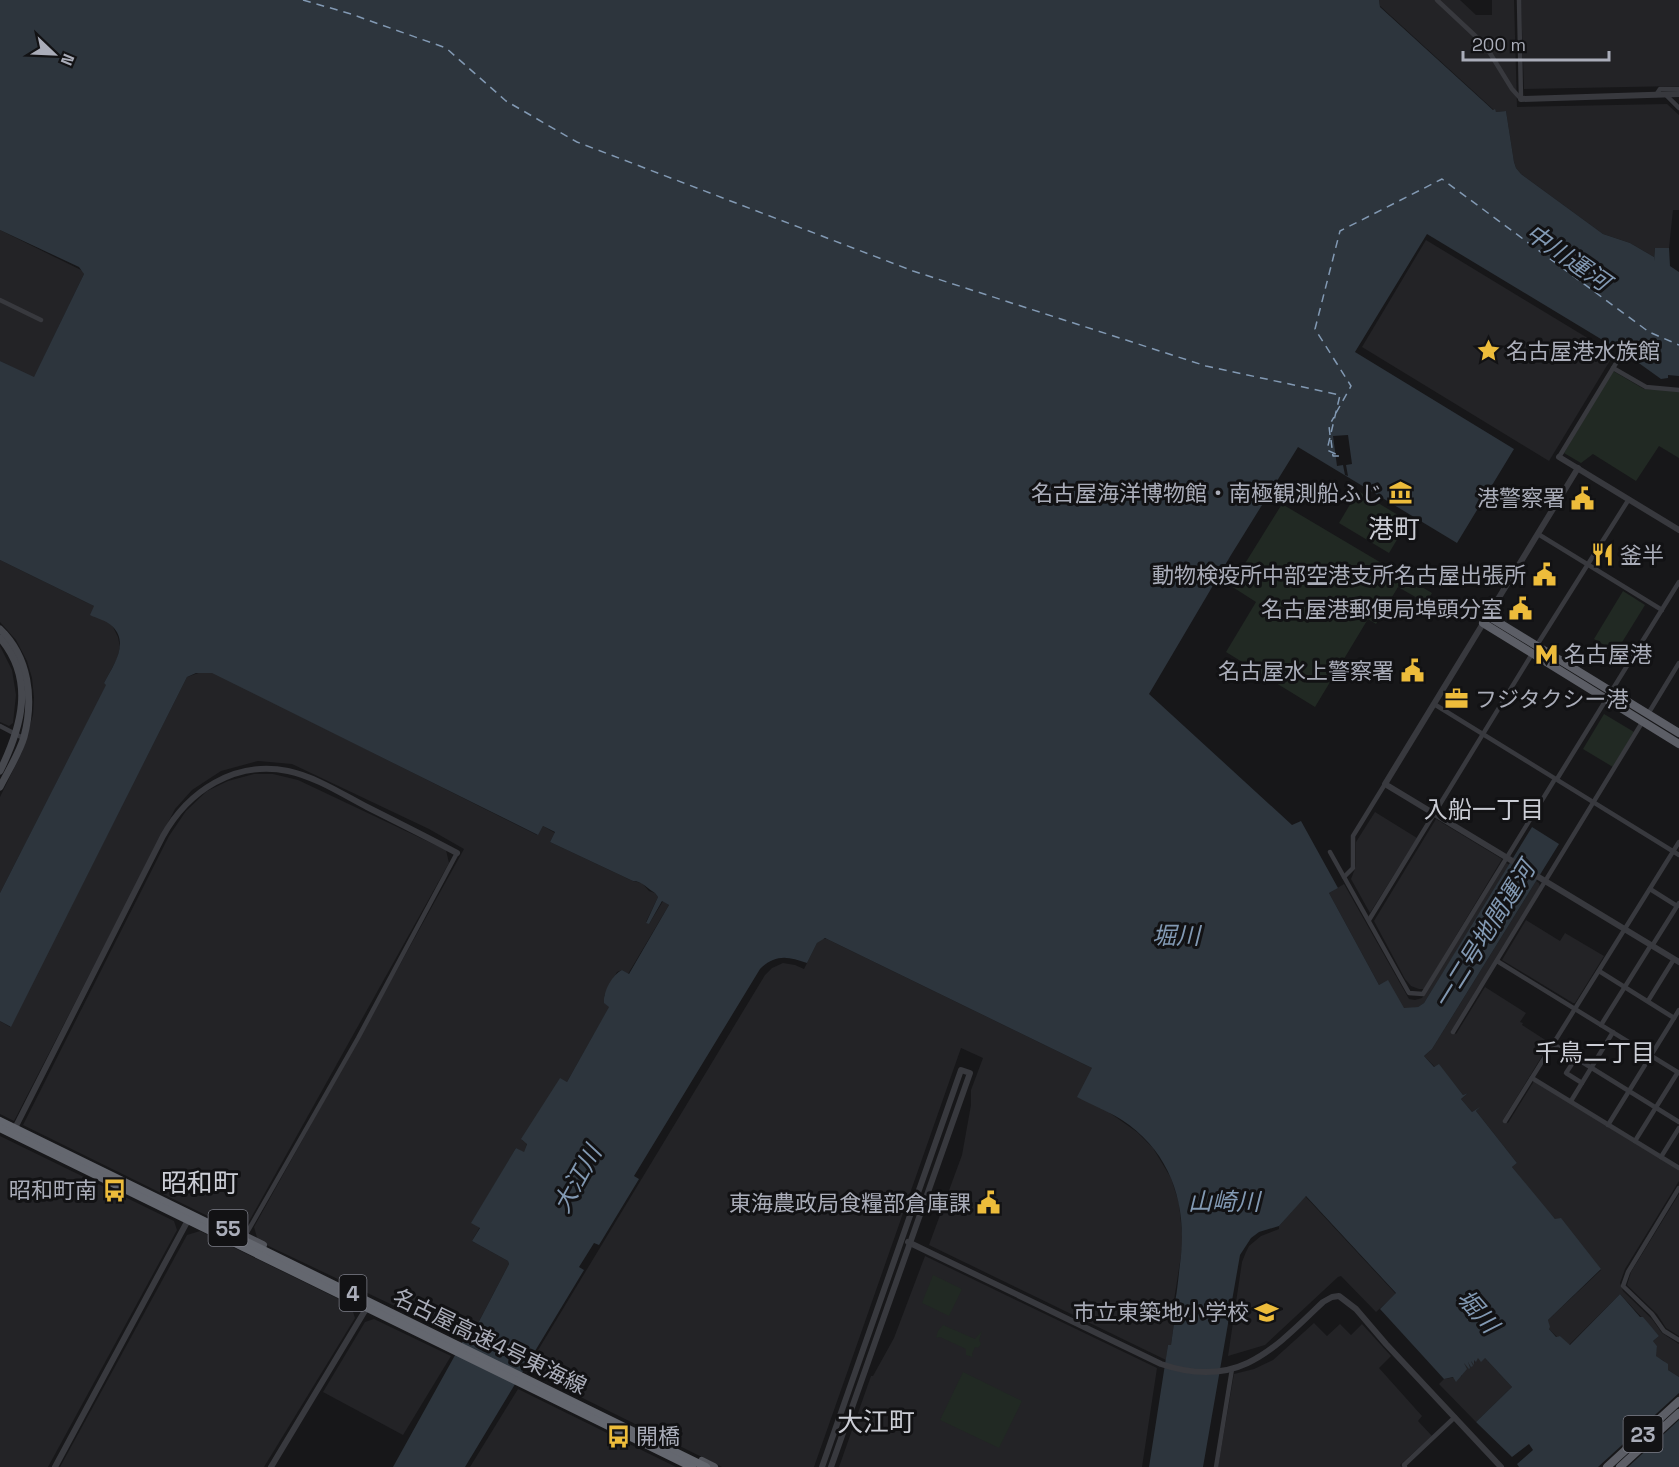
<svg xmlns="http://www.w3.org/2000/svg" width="1679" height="1467" viewBox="0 0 1679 1467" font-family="'Space Grotesk','Noto Sans JP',sans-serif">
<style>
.built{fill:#232326}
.green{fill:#212923}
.water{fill:#2d353d}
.pier{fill:#171719}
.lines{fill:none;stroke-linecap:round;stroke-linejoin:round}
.ferry{stroke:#8299b3;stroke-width:1.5;stroke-dasharray:8 6;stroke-linecap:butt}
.minor{stroke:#38393e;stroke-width:4.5}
.tertiary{stroke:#38393e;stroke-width:6}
.secondary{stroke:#46484e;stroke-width:7}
.primary{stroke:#54565d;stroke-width:8}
.trunk{stroke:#5c5e66;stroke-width:8}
.motorway-bridge{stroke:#64676f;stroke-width:8}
.labels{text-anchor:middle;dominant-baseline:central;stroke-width:6;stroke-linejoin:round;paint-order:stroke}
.shield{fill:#121214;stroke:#7c7e88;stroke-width:1.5}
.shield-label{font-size:21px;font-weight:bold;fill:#aaadb9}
.poi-label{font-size:22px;fill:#aaadb9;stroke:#121214;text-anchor:end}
.street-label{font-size:22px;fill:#aaadb9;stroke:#121214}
.water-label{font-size:24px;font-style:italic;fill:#8299b3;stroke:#121214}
.neighbourhood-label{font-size:24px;fill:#cbcdd5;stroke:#121214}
.quarter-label{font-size:26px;fill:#cbcdd5;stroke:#121214}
</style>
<rect width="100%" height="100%" fill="#171719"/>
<!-- built -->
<g class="built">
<polygon points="1379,0 1460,0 1476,15 1492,15 1492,0 1514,0 1517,107 1667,104 1679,115 1679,210 1673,210 1669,248 1655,248 1654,261 1654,257 1630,243 1603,234 1521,174 1516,168 1514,162 1506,111 1496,112 1380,6"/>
<polygon points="1521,0 1679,0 1679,86 1524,89"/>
<polygon points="0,230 83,271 84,274 34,378 0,361"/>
<polygon points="1426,240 1614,354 1549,461 1362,347"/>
<polygon points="0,560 94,606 113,627 118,637 120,647 117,659 104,683 107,684 0,893 0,797 22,752 33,715 34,698 32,678 27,661 16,640 0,622"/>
<polygon points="0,646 12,670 16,695 13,723 9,726 0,722"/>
<polygon points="204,671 212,672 537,835 543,826 555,833 550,842 633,881 642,883 649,891 655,893 658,897 646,922 649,924 663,901 669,905 628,974 622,970 617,972 604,996 610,1006 567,1082 560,1079 522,1140 527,1143 524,1153 516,1148 472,1223 480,1227 472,1241 508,1261 509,1264 474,1331 464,1339 258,1241 254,1227 464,849 429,829 292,764 258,761 221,771 192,790 175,809 14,1121 0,1114 0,1021 10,1027 187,677"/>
<polygon points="254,774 273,774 298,780 446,850 449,863 247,1225 234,1229 23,1125 169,836 186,811 207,791 228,781"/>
<polygon points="1375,812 1417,838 1370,913 1351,879 1356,866 1356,842"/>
<polygon points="1436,819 1502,859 1424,989 1419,989 1411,986 1405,979 1374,921"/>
<polygon points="1506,863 1510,865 1424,1003 1418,1007 1407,1009 1403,1009 1388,981 1379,985 1329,893 1344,884 1409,999 1415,1000 1422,998 1426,992"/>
<polygon points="1536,881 1539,883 1540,886 1451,1031 1456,1034 1485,987 1526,1013 1520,1022 1523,1023 1522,1025 1550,1043 1503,1120 1508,1123 1534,1081 1679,1170 1679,1181 1625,1269 1620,1283 1623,1291 1652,1319 1662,1333 1679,1344 1679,1377 1668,1370 1664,1361 1655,1356 1657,1346 1653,1341 1659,1336 1620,1294 1569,1345 1560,1336 1557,1337 1549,1329 1548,1320 1601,1270 1559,1219 1556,1220 1540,1203 1512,1167 1517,1163 1476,1111 1479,1108 1472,1112 1461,1099 1468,1093 1463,1095 1439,1065 1435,1067 1424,1056 1432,1049"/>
<polygon points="1526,920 1560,941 1565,933 1604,956 1575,1003 1573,1003 1502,960"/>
<polygon points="822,939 827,939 1092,1068 1110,1113 1137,1132 1153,1148 1171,1178 1179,1203 1183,1243 1172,1313 1175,1314 1172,1322 1174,1323 1171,1345 1168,1345 1166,1360 929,1245 962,1155 971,1105 971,1090 983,1058 961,1048 814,1467 722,1467 526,1370 765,975 772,968 783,963 795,965 804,969 817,943"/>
<polygon points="0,1136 174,1221 177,1230 48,1467 0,1467"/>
<polygon points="1679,1194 1679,1336 1666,1328 1657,1314 1627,1285 1631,1272"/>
<polygon points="1305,1196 1396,1294 1376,1312 1341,1276 1338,1277 1265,1345 1228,1356 1242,1262 1246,1252 1249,1246 1261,1236 1279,1229 1279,1226"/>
<polygon points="200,1231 351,1305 355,1318 264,1467 60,1467 187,1235"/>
<polygon points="925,1256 1157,1368 1142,1467 839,1467 871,1376 873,1376 894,1338"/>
<polygon points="374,1319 451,1356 403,1435 323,1392 365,1322"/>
<polygon points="1314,1323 1327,1336 1340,1324 1351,1335 1362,1324 1391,1356 1379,1368 1422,1416 1418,1421 1432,1436 1400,1465 1402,1467 1218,1467 1234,1374 1254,1369 1273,1360"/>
<polygon points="1478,1358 1485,1358 1512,1387 1476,1422 1439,1384 1444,1379 1462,1376 1461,1374 1466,1369 1464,1363 1468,1366 1467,1362 1471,1364 1472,1360 1475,1363 1473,1360"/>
<polygon points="518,1389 676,1467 470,1467"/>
</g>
<!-- green -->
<g class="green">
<polygon points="1613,371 1644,389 1679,391 1679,458 1659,446 1636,481 1593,454 1581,463 1564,453"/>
<polygon points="1358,491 1408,521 1389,553 1339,523"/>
<polygon points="1282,504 1432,593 1426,603 1398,587 1376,624 1368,619 1315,707 1226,652 1256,602 1231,586"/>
<polygon points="1623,591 1645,605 1616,652 1594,639"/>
<polygon points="1604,714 1634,732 1613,767 1583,749"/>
<polygon points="933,1275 962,1289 949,1316 922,1303"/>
<polygon points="943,1325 975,1339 982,1331 979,1340 981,1344 978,1348 975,1347 972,1354 973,1357 966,1355 966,1349 940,1337 936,1338 938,1331"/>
<polygon points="963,1372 1022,1401 999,1448 940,1420"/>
</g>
<!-- water -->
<path class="water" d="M0,0H1379L1380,7L1493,110L1495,109L1496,112L1506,111L1514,162L1516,168L1521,174L1603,234L1630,243L1654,257V261L1655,248H1669L1670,266L1679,272V376L1668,375V378L1661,379L1629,356L1427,234L1355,352L1514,449L1457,543L1298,447L1231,555L1149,694L1292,825L1301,821L1338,888L1329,893L1379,985L1388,980L1404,1008L1418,1007L1424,1003L1532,827L1559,844L1432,1049L1424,1056L1434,1067L1439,1064L1463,1095L1468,1093L1461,1099L1472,1112L1480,1107L1476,1111L1517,1163L1512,1167L1555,1219L1561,1218L1601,1269L1548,1320L1550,1327L1549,1329L1556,1337L1560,1336L1570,1345L1620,1294L1640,1317H1643L1659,1336L1653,1341L1657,1346L1656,1356L1668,1364V1370L1679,1377V1467H1519L1517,1464L1533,1450L1529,1444L1512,1457L1476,1422L1512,1387L1485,1358L1481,1362L1478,1358L1476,1362L1474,1360V1365L1471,1361L1473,1366L1471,1367L1468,1362L1470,1368L1469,1369L1464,1363L1467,1369L1456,1382L1453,1377L1444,1379L1380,1309L1396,1293L1306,1196L1279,1226L1259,1232L1251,1238L1240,1255L1203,1467H1149L1168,1345H1171L1174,1323L1172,1322L1175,1314L1172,1313C1177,1299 1178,1279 1180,1264C1188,1206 1172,1153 1122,1120C1108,1111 1092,1105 1077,1097L1092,1068L825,938L817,943L807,963C788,956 775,954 760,969L634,1176L639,1179L599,1245L594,1243L579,1267L584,1270L465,1467H393L464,1339L474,1331L509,1264L508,1261L472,1241L480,1228L471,1223L516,1148L524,1152L527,1144L521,1139L560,1078L567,1082L609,1007L604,1003C603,992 612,975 622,970L629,974L669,905L662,901L649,924L646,923L658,897L655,893C648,889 642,881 633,881L550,842L555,832L543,826L538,835L212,673H196L187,677L11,1027L0,1021V893L106,685L104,683C113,666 130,643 112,626C107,621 96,618 90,615L94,606L0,560V361L34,377L84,274L79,267L0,230Z"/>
<!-- pier -->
<g class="pier">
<polygon points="1348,435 1352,464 1346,465 1348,476 1345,475 1343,465 1337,466 1333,436"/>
<polygon points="1679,1393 1679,1420 1628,1467 1598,1467"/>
</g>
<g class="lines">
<!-- ferry -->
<g class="ferry">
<polyline points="303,0 351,14 446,48 506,101 577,142 913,271 1206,366 1340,395 1327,450 1340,456"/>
<polyline points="1336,413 1351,386 1315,329 1340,231 1442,179 1649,332 1679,345"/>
<polyline points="1330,435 1329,426 1334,417"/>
<polyline points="1331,440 1333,456 1339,456"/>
</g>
<!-- minor -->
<g class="minor">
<polyline points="1437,0 1485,45 1512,89 1521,99"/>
<polyline points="1519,0 1521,99"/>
<polyline points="1656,95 1660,89 1679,89"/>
<polyline points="1666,95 1679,108"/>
<polyline points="0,300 41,320"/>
<polyline points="1613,368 1646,387 1679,390"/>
<polyline points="1559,457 1618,360"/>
<polyline points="1538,534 1662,610"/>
<polyline points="1537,645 1629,499"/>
<polyline points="1434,704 1679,855"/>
<polyline points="1648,714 1679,663"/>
<polyline points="0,726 23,738"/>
<polyline points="1557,779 1679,582"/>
<polyline points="1330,852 1409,993 1423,994 1555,779"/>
<polyline points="1344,877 1353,868 1353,836 1385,784"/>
<polyline points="1650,889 1677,906"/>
<polyline points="1369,920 1532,654"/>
<polyline points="1652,946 1679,903"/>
<polyline points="1497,961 1679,1073"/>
<polyline points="1599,971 1674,1018"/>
<polyline points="1648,1001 1674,959"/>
<polyline points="1601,1025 1651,945"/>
<polyline points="1453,1032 1643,721"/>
<polyline points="1553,1044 1679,1122"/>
<polyline points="1576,1058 1566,1073 1582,1083"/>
<polyline points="1532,1078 1679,1168"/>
<polyline points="1571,1101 1613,1032"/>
<polyline points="1505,1121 1679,842"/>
<polyline points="1608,1125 1679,1010"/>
<polyline points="1635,1141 1678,1072"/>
<polyline points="1661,1157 1679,1128"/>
<polyline points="1679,1188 1628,1272 1623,1286 1652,1314 1664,1331 1679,1340"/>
<polyline points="245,1236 358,1038 457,853"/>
<polyline points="1216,1467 1232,1369"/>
<polyline points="1405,1467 1404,1465 1455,1417"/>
</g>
<!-- tertiary -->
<g class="tertiary">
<polyline points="1521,99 1679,94"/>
<polyline points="1559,457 1679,530"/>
<polyline points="1578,468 1385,784 1679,962"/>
<path d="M13,1132L163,836C188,791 235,760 288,771C316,777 342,794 367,807C397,822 427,837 457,853"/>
<path d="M908,1242L1161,1364C1237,1390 1272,1351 1323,1302L1332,1297L1339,1296L1356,1309L1386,1344L1501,1467"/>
<polyline points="55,1467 187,1222"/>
<polyline points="271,1467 366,1309"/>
<polyline points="822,1467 961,1070 970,1073 831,1467"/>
</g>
<!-- secondary -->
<g class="secondary">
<path d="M0,629C29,657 34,699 24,737C19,754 8,771 0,787"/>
<path d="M0,638C36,680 21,728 0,771"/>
</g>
<!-- primary -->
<g class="primary">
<polyline points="228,1228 263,1245"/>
<polyline points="702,1461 714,1467"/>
</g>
<!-- trunk -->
<g class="trunk">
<polyline points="1488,616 1679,733"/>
<polyline points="1483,623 1679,744"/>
<polyline points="1607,1467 1679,1401"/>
<polyline points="1620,1467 1679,1413"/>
</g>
<!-- motorway-bridge -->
<g class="motorway-bridge">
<polyline points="0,1121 706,1467"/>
<polyline points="0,1128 692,1467"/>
</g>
</g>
<!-- icons -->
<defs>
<symbol id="sight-bare" viewBox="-9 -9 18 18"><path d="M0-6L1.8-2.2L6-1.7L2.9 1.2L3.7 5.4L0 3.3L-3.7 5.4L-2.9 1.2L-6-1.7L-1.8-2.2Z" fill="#edbc3b" stroke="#121214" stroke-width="2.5" paint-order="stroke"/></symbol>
<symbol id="museum-bare" viewBox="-9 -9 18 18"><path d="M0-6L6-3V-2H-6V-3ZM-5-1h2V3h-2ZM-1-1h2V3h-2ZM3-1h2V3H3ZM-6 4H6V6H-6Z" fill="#edbc3b" stroke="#121214" stroke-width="2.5" paint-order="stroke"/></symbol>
<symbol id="civic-bare" viewBox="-9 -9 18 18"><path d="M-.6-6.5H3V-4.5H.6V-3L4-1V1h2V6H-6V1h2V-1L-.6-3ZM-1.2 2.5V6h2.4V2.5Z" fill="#edbc3b" stroke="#121214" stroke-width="2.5" paint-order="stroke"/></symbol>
<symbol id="restaurant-bare" viewBox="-9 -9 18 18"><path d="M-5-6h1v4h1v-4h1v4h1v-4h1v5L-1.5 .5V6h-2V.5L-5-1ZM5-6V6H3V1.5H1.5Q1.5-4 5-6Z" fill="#edbc3b" stroke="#121214" stroke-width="2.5" paint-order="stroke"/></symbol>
<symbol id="metro-bare" viewBox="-9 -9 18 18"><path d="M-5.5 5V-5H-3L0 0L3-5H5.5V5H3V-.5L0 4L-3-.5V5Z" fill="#edbc3b" stroke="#121214" stroke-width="2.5" paint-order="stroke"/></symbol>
<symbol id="office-bare" viewBox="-9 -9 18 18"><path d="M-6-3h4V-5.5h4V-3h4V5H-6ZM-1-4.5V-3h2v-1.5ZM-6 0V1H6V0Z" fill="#edbc3b" stroke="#121214" stroke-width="2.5" paint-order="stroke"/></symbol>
<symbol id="bus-bare" viewBox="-9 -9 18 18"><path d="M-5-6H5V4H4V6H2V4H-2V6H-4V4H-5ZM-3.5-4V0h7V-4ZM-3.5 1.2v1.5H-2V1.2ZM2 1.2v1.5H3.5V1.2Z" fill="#edbc3b" stroke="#121214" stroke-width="2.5" paint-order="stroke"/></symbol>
<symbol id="school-bare" viewBox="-9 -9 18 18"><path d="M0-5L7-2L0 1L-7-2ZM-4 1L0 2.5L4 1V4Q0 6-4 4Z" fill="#edbc3b" stroke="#121214" stroke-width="2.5" paint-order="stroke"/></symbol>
</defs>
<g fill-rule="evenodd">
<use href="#sight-bare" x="1472" y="334" width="33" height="33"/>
<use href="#museum-bare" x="1384" y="476" width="33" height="33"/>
<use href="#civic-bare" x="1566" y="482" width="33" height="33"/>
<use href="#restaurant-bare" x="1586" y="538" width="33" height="33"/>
<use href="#civic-bare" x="1528" y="558" width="33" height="33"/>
<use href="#civic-bare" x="1504" y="592" width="33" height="33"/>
<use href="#metro-bare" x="1530" y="638" width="33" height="33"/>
<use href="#civic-bare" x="1396" y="654" width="33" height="33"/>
<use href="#office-bare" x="1440" y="682" width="33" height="33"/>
<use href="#bus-bare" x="98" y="1174" width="33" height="33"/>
<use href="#civic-bare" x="972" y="1186" width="33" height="33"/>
<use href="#school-bare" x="1250" y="1296" width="33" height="33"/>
<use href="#bus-bare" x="602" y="1420" width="33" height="33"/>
</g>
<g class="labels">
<!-- shield labels -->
<g class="shield">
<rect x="208.5" y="1210" width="39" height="36" rx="4.5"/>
<rect x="339.5" y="1275" width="27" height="36" rx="4.5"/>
<rect x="1623.5" y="1416" width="39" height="36" rx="4.5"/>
</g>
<g class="shield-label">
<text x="228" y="1228">55</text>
<text x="353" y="1293">4</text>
<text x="1643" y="1434">23</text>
</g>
<!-- poi labels -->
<g class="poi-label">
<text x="1506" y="351" text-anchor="start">名古屋港水族館</text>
<text x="1383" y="493">名古屋海洋博物館・南極観測船ふじ</text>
<text x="1565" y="498">港警察署</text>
<text x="1620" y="555" text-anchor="start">釜半</text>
<text x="1526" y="575">動物検疫所中部空港支所名古屋出張所</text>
<text x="1503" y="609">名古屋港郵便局埠頭分室</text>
<text x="1564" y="654" text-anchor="start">名古屋港</text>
<text x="1394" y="671">名古屋水上警察署</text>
<text x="1475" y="699" text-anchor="start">フジタクシー港</text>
<text x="97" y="1190">昭和町南</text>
<text x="971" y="1203">東海農政局食糧部倉庫課</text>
<text x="1249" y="1312">市立東築地小学校</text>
<text x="636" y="1436" text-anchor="start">開橋</text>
</g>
<!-- street labels -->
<g class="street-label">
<text transform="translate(490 1341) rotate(26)">名古屋高速4号東海線</text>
</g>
<!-- water labels -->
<g class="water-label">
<text transform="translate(1568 257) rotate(35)">中川運河</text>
<text x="1176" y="935">堀川</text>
<text transform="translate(1484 935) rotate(-58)">一二号地間運河</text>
<text transform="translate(577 1179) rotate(-61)">大江川</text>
<text x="1224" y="1201">山崎川</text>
<text transform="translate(1478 1311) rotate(49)">堀川</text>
</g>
<!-- neighbourhood labels -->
<g class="neighbourhood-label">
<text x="1484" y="809">入船一丁目</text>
<text x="1595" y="1052">千鳥二丁目</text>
</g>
<!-- quarter labels -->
<g class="quarter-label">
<text x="1394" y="529">港町</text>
<text x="200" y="1183">昭和町</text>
<text x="876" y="1422">大江町</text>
</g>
</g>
<!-- north arrow -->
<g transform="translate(54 54) rotate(113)" stroke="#121214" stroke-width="4.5" paint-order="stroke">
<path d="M0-4.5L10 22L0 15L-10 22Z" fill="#aaadb9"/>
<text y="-9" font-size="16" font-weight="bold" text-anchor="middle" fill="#aaadb9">N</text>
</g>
<!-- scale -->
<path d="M1463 51v9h146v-9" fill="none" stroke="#aaadb9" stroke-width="3"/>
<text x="1472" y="51" font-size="18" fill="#aaadb9" stroke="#121214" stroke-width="4.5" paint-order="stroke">200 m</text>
</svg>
